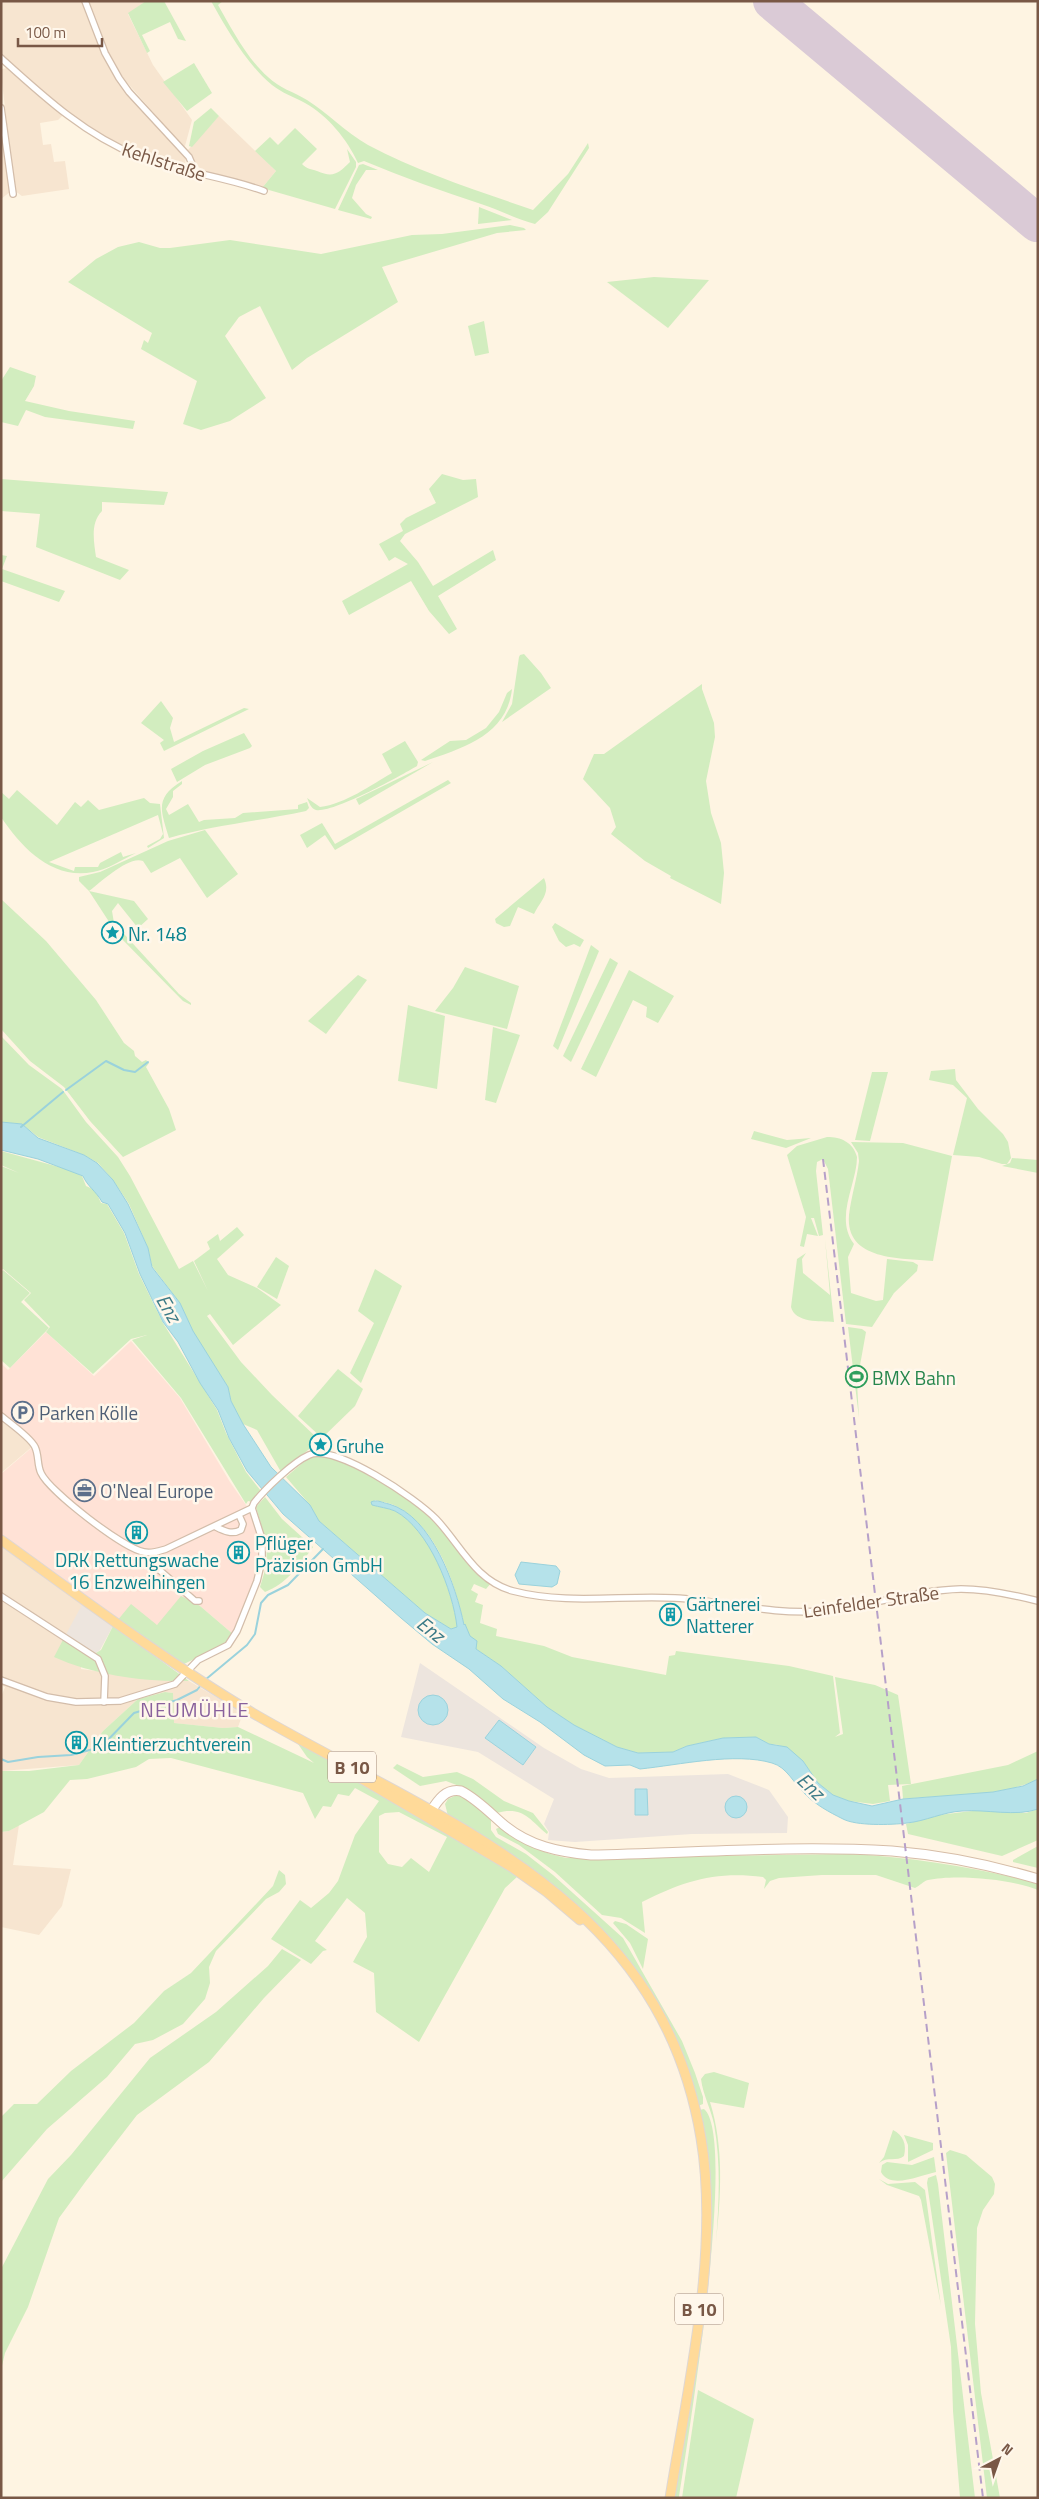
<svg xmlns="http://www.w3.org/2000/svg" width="1039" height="2499" viewBox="0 0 1039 2499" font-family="'Titillium Web',sans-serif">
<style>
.residential{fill:#f7e5d0}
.commercial{fill:#ffe2d6}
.industrial{fill:#ede5de}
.green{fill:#d2edbf;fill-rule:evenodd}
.water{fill:#b5e2ea;stroke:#9ad2dc}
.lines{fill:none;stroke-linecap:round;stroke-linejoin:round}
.stream{stroke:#9ad2dc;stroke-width:2}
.runway{stroke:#dacad6;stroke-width:38}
.street-casing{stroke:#d3bdaa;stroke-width:8}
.secondary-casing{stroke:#d6bda7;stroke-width:11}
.primary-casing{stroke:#dfd7d3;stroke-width:11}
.street{stroke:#fff;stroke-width:5.5}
.secondary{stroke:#fff;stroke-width:9}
.primary{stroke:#ffda99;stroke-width:9}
.rail{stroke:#b6a0c9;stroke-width:2;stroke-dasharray:8 5;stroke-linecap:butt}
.labels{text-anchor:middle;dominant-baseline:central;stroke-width:5;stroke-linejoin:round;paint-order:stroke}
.shield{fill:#fff7eb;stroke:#a18878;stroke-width:1}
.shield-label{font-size:18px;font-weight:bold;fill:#795846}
.street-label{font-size:19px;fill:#795846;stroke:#fff7eb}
.culture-label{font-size:19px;fill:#0d838f;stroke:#fff7eb;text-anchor:start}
.leisure-label{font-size:19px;fill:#27864d;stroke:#fff7eb;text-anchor:start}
.service-label{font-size:19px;fill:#4e5e75;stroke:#fff7eb;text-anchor:start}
.water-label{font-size:20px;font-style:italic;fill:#3b7a87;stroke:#fff7eb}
.neighbourhood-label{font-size:20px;letter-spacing:1px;fill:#89619d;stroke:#fff7eb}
</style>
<rect width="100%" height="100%" fill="#fef4e2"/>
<!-- residential -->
<g class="residential">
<polygon points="1,1 82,1 102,54 117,80 133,101 186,157 185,164 181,166 140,154 97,132 58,104 1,55"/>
<polygon points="89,1 146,1 128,14 153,65 192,120 185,146 182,145 124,79 108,51"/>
<polygon points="7,68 63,115 58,120 40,123 43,145 51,144 54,162 65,161 69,189 22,196 15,191 1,74 2,69"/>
<polygon points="219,116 276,171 262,188 202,171 187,151"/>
<polygon points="1,131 10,192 1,199"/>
<polygon points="1,1418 33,1446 1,1473"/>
<polygon points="1,1541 83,1603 81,1669 172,1681 189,1681 243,1713 238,1727 223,1728 173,1723 173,1693 165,1692 138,1699 103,1731 79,1765 1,1771 1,1697 5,1687 1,1685"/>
<polygon points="19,1825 13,1865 71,1869 62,1906 39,1935 1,1927 1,1832 9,1831"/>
</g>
<!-- commercial -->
<polygon class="commercial" points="46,1332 94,1376 131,1341 180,1398 230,1482 253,1515 261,1539 259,1571 234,1635 200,1606 157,1625 117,1621 1,1538 1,1474 36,1444 1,1414 1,1363 8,1370"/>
<!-- industrial -->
<g class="industrial">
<polygon points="83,1603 113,1626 100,1650 94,1654 65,1636"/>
<polygon points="420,1663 544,1748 581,1769 609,1778 728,1774 769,1790 788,1817 787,1833 692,1834 575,1842 548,1840 549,1832 544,1824 554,1799 478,1752 401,1737"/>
</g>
<!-- green -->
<g class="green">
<polygon points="146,1 164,1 186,41 178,39 170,22 142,35 150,51 147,53 128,13"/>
<path d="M211,1H223L218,5C231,28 248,60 268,77C279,88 294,92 307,100C328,113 345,132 368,145C419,172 478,191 533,210L568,174L588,143L589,148L548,212L535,224C517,219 499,210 481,204C441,191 403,177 364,161L358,163C347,139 328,116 305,103C294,97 282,93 272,85C248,66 226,28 211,1Z"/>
<polygon points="194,63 212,93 187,111 163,82"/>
<polygon points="211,108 219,116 192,147 189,146 194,122"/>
<path d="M295,128L317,149L302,164C307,169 311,169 317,171C333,178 338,174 350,162L347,149L356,162V167L335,209L262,188L276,171L255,151L270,137L278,145Z"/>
<polygon points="363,164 378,170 366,170 356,185 352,198 366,214 372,217 371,219 338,210 359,165"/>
<polygon points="479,207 512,220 478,224"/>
<polygon points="510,225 524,228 526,230 497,233 382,267 398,302 307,358 292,370 260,306 239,317 225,336 266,398 230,421 201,430 183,424 197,381 141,349 144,340 148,343 152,333 68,282 96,259 118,247 139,242 160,248 170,248 230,240 321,254 412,235 442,234"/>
<polygon points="654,277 709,280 668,328 607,282"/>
<polygon points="484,321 489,353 475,356 468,326"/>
<polygon points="10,367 36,376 34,386 25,401 69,411 135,421 133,429 45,417 26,410 18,426 1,422 1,381"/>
<polygon points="442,474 463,480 476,479 478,497 405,534 400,541 418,562 433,586 493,550 496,560 438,596 457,629 449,634 429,611 411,581 349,615 342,601 408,564 395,557 389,561 379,544 403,531 400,524 406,518 436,503 429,489"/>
<path d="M1,479L168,492L164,505L102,502V511C90,523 94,542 96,557L129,570L120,580L36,547L40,514L1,511Z"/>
<polygon points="1,555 7,556 2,569 65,591 59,602 1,581"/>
<polygon points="524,654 541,673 551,688 502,722 512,704 519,657 520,655"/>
<polygon points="702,684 702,689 714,723 715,737 706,781 711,813 721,843 724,873 721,904 670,878 671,876 645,861 611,834 616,827 610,808 583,779 594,754 604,754"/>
<path d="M512,689C507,735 463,748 425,761L421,760L450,741L466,740L486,728L499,712L507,693Z"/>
<polygon points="161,701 173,718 170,728 174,742 244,708 249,709 164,751 160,743 164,740 141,723"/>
<polygon points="244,733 252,746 250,748 205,765 177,782 171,769 203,751"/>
<path d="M405,741L418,762L417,766C400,776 334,813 316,810C311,809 309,802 307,798L320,807C345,804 371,785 392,773L382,754Z"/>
<polygon points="433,762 359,805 356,799"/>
<polygon points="448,780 451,783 335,850 325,835 307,848 300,835 322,823 335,844"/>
<path d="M182,781V784L173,791V797L166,809L169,815L188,804L199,822L204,820L235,818L243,813L298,809V805L307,802L309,808L306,811C260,821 214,825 169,838C161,811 154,798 182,781Z"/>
<path d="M17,790L57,825L75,802L81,807L88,800L99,810L144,798L150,803L160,804L164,838L148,848L147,846L160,839L163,834L158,815L49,862L74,871L75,867H98L100,863L121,852L123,857L136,853C123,859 107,870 93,872C52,880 22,848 1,817V792L9,799Z"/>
<path d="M205,830L238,874L207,898L180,858L151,873L143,861C129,855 101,882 89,891L134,901L148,919L138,928L118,903L112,911L114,923L179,994L191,1003V1005L183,1001L117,934L89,891L79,881V877L100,872L168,841Z"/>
<path d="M544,878C551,894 540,901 534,914L518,907L510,926L504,927L496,923L495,919Z"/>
<polygon points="1,899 46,941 96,1000 124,1043 134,1051 135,1056 142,1062 146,1060 149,1063 146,1067 169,1109 176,1130 123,1157 90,1121 64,1087 30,1061 1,1029"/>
<polygon points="555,923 584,940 580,947 574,944 566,947 559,941 552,927"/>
<polygon points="591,945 599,951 558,1050 553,1046"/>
<polygon points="610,958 618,963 571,1062 563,1056"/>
<polygon points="465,967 519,986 507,1029 435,1011 453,988"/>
<polygon points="629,970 674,996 658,1023 646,1017 647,1007 633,1000 596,1077 581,1069"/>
<polygon points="358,975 367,980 326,1034 308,1021"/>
<polygon points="408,1005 445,1016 437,1089 398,1081"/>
<polygon points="493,1027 520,1035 496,1103 485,1100"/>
<polygon points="1,1036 29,1065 62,1089 86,1122 118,1157 130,1176 179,1269 193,1261 208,1291 194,1261 210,1249 207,1242 218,1234 220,1241 237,1227 244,1235 217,1259 228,1275 257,1288 281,1305 233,1345 210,1314 207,1316 241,1362 272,1395 317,1438 313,1446 281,1472 257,1430 243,1424 231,1401 228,1387 193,1332 180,1303 152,1266 148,1248 129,1204 113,1180 98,1163 84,1155 38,1137 22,1124 1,1122"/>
<polygon points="955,1069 956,1080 978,1109 1003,1134 1008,1142 1011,1158 1007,1164 1002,1164 979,1157 953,1155 967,1098 953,1085 929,1080 931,1071"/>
<polygon points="872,1072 888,1072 870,1141 855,1140"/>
<polygon points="754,1131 787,1140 811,1138 786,1148 751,1139"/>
<path d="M827,1137C841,1137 853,1142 857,1157C857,1184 834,1218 854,1244L848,1257L851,1293L876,1301L883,1300L887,1259L913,1262L918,1265L917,1271L894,1293L872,1327L846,1324L828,1169L823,1159L817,1162L816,1171L823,1235L819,1236L814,1218H811L818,1236L807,1234L804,1247L800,1246L806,1217L787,1155L797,1146Z"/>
<path d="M851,1142L903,1143L952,1156L933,1261C901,1258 845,1261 849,1215C851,1197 857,1179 859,1161L858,1153Z"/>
<polygon points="1,1151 70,1170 82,1176 86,1186 95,1190 101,1203 107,1204 124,1233 139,1274 163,1323 217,1410 226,1433 246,1472 261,1491 252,1502 248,1501 246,1504 181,1398 132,1340 147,1335 131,1339 93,1374 46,1332 50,1327 24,1300 31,1293 3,1269 1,1270 1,1166 19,1173 1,1165"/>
<polygon points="1012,1158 1038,1160 1038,1173 1002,1166 1010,1163"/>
<path d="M825,1239L834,1322C820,1321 795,1323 791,1307L797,1259L806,1253L802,1259L803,1273L830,1295Z"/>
<polygon points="276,1257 289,1266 277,1299 257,1287"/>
<polygon points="375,1269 402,1286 361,1383 350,1373 374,1323 358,1311"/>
<polygon points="3,1270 30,1293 21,1302 49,1328 10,1368 1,1360 1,1272"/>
<polygon points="848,1327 862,1329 866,1332 857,1382 859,1418"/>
<polygon points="338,1369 363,1389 355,1406 322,1438 298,1416"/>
<path d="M316,1456L332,1458L372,1472L423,1506L492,1582L486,1589L474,1584L471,1590L478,1594L475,1602L483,1605L480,1623L497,1629L496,1636L544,1646L572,1657L666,1675L669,1656L675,1655L676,1651L789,1666L833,1676L840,1733L835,1737L843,1734L835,1677L875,1685L898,1695L911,1784L888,1785L890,1801L873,1804L849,1801L833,1795L818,1783L803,1761L779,1745L769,1744L756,1737L723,1738L687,1746L673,1752L638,1753L617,1747L574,1725L547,1707L501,1666L476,1649L465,1625H464C455,1583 438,1530 398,1507C391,1503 382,1502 375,1500L372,1505C379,1507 389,1508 395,1511C433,1532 450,1588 458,1627L451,1629L425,1613L319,1521L310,1505L286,1477L306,1460Z"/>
<path d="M265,1497L282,1519L313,1547C300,1565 286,1584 265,1592L260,1587L266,1567L267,1546L256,1507Z"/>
<path d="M181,1596L200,1606L234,1635C219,1650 201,1655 182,1665L117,1621L131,1604L157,1625Z"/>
<path d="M113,1626L189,1681C144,1682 94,1675 54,1657L65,1636L94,1654L101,1650Z"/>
<path d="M165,1692L173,1693L174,1723L223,1728L238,1727L314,1763L307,1757L296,1741L436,1822L518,1876L505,1888L419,2042L376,2012L374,1973L353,1962L367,1937L365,1913L347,1898L315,1941L327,1950L323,1951L311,1964L271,1939L300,1900L311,1908L329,1893L338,1881L355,1835L379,1801L355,1788L349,1796L338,1794L331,1807L323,1806L315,1819L303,1793L171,1758L149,1759L136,1767L87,1779L70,1780L44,1812L9,1831L1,1832V1771H29L79,1765L103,1731L138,1699ZM399,1812L447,1837L429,1872L411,1858L402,1867L388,1864L379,1852V1816L385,1813Z"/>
<path d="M1038,1751V1779C997,1799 948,1794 903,1799L902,1786L1008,1765Z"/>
<path d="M397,1764L423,1777L457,1772L473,1779L504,1801L533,1813L548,1832L547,1834C528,1818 523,1806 496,1813L467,1789L446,1781L420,1786L393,1768Z"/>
<path d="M457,1795L467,1799L491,1819V1830L496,1837L526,1854L553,1875L623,1938L682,2041L695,2073L703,2097V2104L698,2106C690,2075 674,2046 658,2017C648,1999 640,1977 627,1961C580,1897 513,1857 448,1816L445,1804L448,1799Z"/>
<polygon points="988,1809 1026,1813 1038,1809 1038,1840 1002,1856 908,1834 906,1824 939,1815"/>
<path d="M500,1827C521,1843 541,1853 566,1858L850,1854C914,1857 975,1868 1038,1883V1890C1012,1879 955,1874 928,1880C923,1881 920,1886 915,1888L876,1875H822L779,1878L770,1881L764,1889L766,1880L763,1877C715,1871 684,1881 642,1902L645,1933L621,1918L602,1915L555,1872L519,1845L498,1834L496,1829Z"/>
<polygon points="1038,1846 1038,1868 1013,1862 1013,1860"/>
<polygon points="279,1870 285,1875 286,1884 279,1892 266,1899 216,1951 209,1967 210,1983 205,1999 183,2024 153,2040 135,2044 107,2077 47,2129 1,2182 1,2117 14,2104 37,2104 71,2071 134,2023 164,1991 191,1973 273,1886"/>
<polygon points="615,1921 626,1924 648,1939 643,1969 630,1943 613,1923"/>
<polygon points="282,1949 301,1960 264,1998 209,2062 137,2115 86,2181 59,2218 28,2307 5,2353 1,2370 1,2269 48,2179 71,2155 150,2058 216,2012 268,1966"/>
<path d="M714,2072L749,2083L744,2108L710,2102C724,2147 721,2195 716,2242C719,2203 721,2163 714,2124C711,2109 703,2095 701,2079L705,2074Z"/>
<path d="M704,2109C738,2137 687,2445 679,2498H674L704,2296V2136L699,2110Z"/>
<path d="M893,2130C903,2135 907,2144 904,2156C897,2162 887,2156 879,2163L884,2157Z"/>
<polygon points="904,2135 933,2143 933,2150 908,2162 908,2145"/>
<polygon points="950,2150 966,2155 992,2177 995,2184 994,2194 983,2210 977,2228 975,2324 981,2393 1000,2498 987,2498 946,2153"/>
<path d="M934,2157L936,2172C921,2175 890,2190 881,2172L882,2165L887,2162L912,2165Z"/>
<polygon points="936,2175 938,2184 975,2498 960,2498 953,2411 951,2347 927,2183 928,2178"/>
<polygon points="879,2179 888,2184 915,2182 925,2190 941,2306 921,2200 919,2196 887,2185"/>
<polygon points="698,2390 754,2419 736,2498 682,2498"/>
</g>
<!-- water -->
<g class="water">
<path d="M1,1122L22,1124L38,1138L84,1155L97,1163L113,1180L128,1204L148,1248L152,1267L180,1303L193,1331L228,1387L231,1401L243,1424L271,1467L310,1505L319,1521L425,1613L451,1629L457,1627C453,1591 429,1529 395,1511C388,1508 379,1507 372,1505L371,1502C377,1499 383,1503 389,1504C432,1516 456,1586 464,1625L465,1624L470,1636L477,1641L476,1649L501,1666L547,1707L574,1725L617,1747L638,1753L673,1752L687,1746L723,1738L756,1737L769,1744L787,1747L803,1761L818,1783L833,1795L849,1801L872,1806L903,1799L993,1792L1023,1786L1038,1779V1809C1016,1817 986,1809 962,1811C943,1812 926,1821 907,1823C891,1825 856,1826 843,1819C829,1812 816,1805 805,1794C794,1784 787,1767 772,1763C735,1752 679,1765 640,1769L630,1765L605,1766L584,1755L540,1722L503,1699L469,1669L432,1644L401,1618L283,1514L247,1471L229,1438L218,1410L200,1383L178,1342L163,1322L140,1274L125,1233L108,1204L102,1202C96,1191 87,1186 83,1176L38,1159L1,1150Z"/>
<polygon points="521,1562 556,1566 560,1571 557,1584 552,1587 519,1584 515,1575"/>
<circle cx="433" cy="1710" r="15"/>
<polygon points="499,1720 536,1747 523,1765 485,1738"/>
<polygon points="635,1789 647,1789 648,1815 635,1815"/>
<circle cx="736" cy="1807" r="11"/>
</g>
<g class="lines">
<!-- stream -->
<g class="stream">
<polyline points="66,1090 106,1061 124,1070 135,1072 148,1062"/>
<polyline points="21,1127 63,1092"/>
<polyline points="205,1680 247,1645 255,1634 261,1603 268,1595 288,1585 323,1549"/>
<polyline points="1,1759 8,1762 38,1757 71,1755 101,1747 134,1713 177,1700 197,1690 201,1685"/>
</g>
<!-- runway -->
<polyline class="runway" points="772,1 1037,223"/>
<defs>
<g id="street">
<polyline points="85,1 105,53 119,78 129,92 189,157 192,164 190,171"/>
<path d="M1,58C43,96 85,135 138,156C179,172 223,176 264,191"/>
<polyline points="1,108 13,194"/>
<path d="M1,1416C10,1423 31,1438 35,1447C39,1455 37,1465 41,1473C49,1491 124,1549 144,1552C152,1554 159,1551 166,1549L252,1508"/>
<path d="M216,1527C224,1531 232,1535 241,1530L243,1524L239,1515"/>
<polyline points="154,1553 156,1567 195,1601 199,1601"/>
<polyline points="1,1596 98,1659 105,1676 104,1702"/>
<path d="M1,1680L47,1697L76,1702L120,1701L175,1684L198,1660L228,1645L237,1631L257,1581L262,1560V1539L252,1508L254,1503C265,1489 293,1462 309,1455C335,1443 417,1499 436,1519C460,1544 475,1581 513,1591C567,1605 621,1595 675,1598C724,1601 771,1615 821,1611C868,1607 914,1590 961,1589C986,1589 1014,1595 1038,1601"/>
</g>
<path id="secondary" d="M431,1811C438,1800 446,1788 461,1791C477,1799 490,1813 504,1825C530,1846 558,1852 591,1855C690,1853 793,1845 892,1851C941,1855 991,1865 1038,1879"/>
<g id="primary">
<path d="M1,1540C83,1599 164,1660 251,1712C439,1822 660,1891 701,2138C720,2252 688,2384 670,2498"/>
<polyline points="333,1762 510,1866 547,1892 580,1920"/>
</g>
</defs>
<!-- street casing -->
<use href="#street" class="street-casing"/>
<!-- secondary casing -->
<use href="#secondary" class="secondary-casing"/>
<!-- primary casing -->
<use href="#primary" class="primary-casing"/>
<!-- street -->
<use href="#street" class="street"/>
<!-- secondary -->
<use href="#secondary" class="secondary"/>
<!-- primary -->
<use href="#primary" class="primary"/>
<!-- rail -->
<polyline class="rail" points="823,1159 983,2498"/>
</g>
<!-- icons -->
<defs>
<symbol id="sight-ring" viewBox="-11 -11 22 22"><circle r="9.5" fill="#fff7eb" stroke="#0f9aa8" stroke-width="1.5"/><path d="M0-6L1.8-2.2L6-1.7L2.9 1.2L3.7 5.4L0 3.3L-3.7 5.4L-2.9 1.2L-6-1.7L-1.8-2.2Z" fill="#0f9aa8"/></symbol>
<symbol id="stadium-ring" viewBox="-11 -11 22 22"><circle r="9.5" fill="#fff7eb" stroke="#2e9e5b" stroke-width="1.5"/><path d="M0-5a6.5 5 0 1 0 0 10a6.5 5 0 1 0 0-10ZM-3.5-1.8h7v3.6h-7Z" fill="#2e9e5b"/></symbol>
<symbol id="parking-ring" viewBox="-11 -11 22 22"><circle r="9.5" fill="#fff7eb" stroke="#5c6f8a" stroke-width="1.5"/><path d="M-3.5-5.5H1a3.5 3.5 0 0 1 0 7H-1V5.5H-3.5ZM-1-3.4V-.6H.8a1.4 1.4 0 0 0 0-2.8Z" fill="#5c6f8a"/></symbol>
<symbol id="office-ring" viewBox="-11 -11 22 22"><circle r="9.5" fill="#fff7eb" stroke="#5c6f8a" stroke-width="1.5"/><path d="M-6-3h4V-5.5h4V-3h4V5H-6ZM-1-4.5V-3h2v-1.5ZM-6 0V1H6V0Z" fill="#5c6f8a"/></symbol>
<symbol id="building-ring" viewBox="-11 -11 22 22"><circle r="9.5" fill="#fff7eb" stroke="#0f9aa8" stroke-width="1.5"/><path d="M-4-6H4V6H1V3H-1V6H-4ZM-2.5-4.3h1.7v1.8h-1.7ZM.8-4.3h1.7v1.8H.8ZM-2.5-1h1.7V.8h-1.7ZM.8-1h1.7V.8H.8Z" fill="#0f9aa8"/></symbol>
</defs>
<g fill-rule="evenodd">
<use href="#sight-ring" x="100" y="920" width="25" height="25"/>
<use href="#stadium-ring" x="844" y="1364" width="25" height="25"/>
<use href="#parking-ring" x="10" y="1400" width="25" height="25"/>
<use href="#sight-ring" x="308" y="1432" width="25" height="25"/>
<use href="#office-ring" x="72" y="1478" width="25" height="25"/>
<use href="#building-ring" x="124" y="1520" width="25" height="25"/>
<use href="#building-ring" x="226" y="1540" width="25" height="25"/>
<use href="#building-ring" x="658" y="1602" width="25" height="25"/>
<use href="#building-ring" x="64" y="1730" width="25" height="25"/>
</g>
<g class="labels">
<!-- shield labels -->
<g class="shield">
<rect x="328" y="1751.5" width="48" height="31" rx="4"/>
<rect x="675" y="2293.5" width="48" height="31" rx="4"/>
</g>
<g class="shield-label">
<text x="352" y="1767">B 10</text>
<text x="699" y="2309">B 10</text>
</g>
<!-- street labels -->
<g class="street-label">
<text transform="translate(164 161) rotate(18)">Kehlstraße</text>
<text transform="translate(871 1601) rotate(-8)">Leinfelder Straße</text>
</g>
<!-- culture labels -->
<g class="culture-label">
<text x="128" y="933">Nr. 148</text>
<text x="336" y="1445">Gruhe</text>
<text x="255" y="1542">Pflüger<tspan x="255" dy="22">Präzision GmbH</tspan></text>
<text x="137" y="1559" text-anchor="middle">DRK Rettungswache<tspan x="137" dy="22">16 Enzweihingen</tspan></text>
<text x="686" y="1603">Gärtnerei<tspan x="686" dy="22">Natterer</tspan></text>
<text x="92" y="1743">Kleintierzuchtverein</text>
</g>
<!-- leisure labels -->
<g class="leisure-label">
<text x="872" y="1377">BMX Bahn</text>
</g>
<!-- service labels -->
<g class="service-label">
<text x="39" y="1412">Parken Kölle</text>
<text x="100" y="1490">O'Neal Europe</text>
</g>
<!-- water labels -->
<g class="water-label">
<text transform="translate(169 1308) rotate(60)">Enz</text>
<text transform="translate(431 1629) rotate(38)">Enz</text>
<text transform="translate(811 1786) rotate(43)">Enz</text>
</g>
<!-- neighbourhood labels -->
<g class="neighbourhood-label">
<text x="195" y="1709">NEUMÜHLE</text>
</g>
</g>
<!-- border -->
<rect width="1039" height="2499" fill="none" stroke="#795846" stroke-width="5"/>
<!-- north arrow -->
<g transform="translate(999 2459) rotate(41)" stroke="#fff7eb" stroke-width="4" paint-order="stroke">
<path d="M0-4L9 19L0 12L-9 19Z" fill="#795846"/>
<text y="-8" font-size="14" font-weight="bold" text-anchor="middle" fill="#795846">N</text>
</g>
<!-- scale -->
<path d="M18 38v8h84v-8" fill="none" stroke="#795846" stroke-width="2.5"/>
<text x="25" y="38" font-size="15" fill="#795846" stroke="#fff7eb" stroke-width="4" paint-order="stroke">100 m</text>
</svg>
